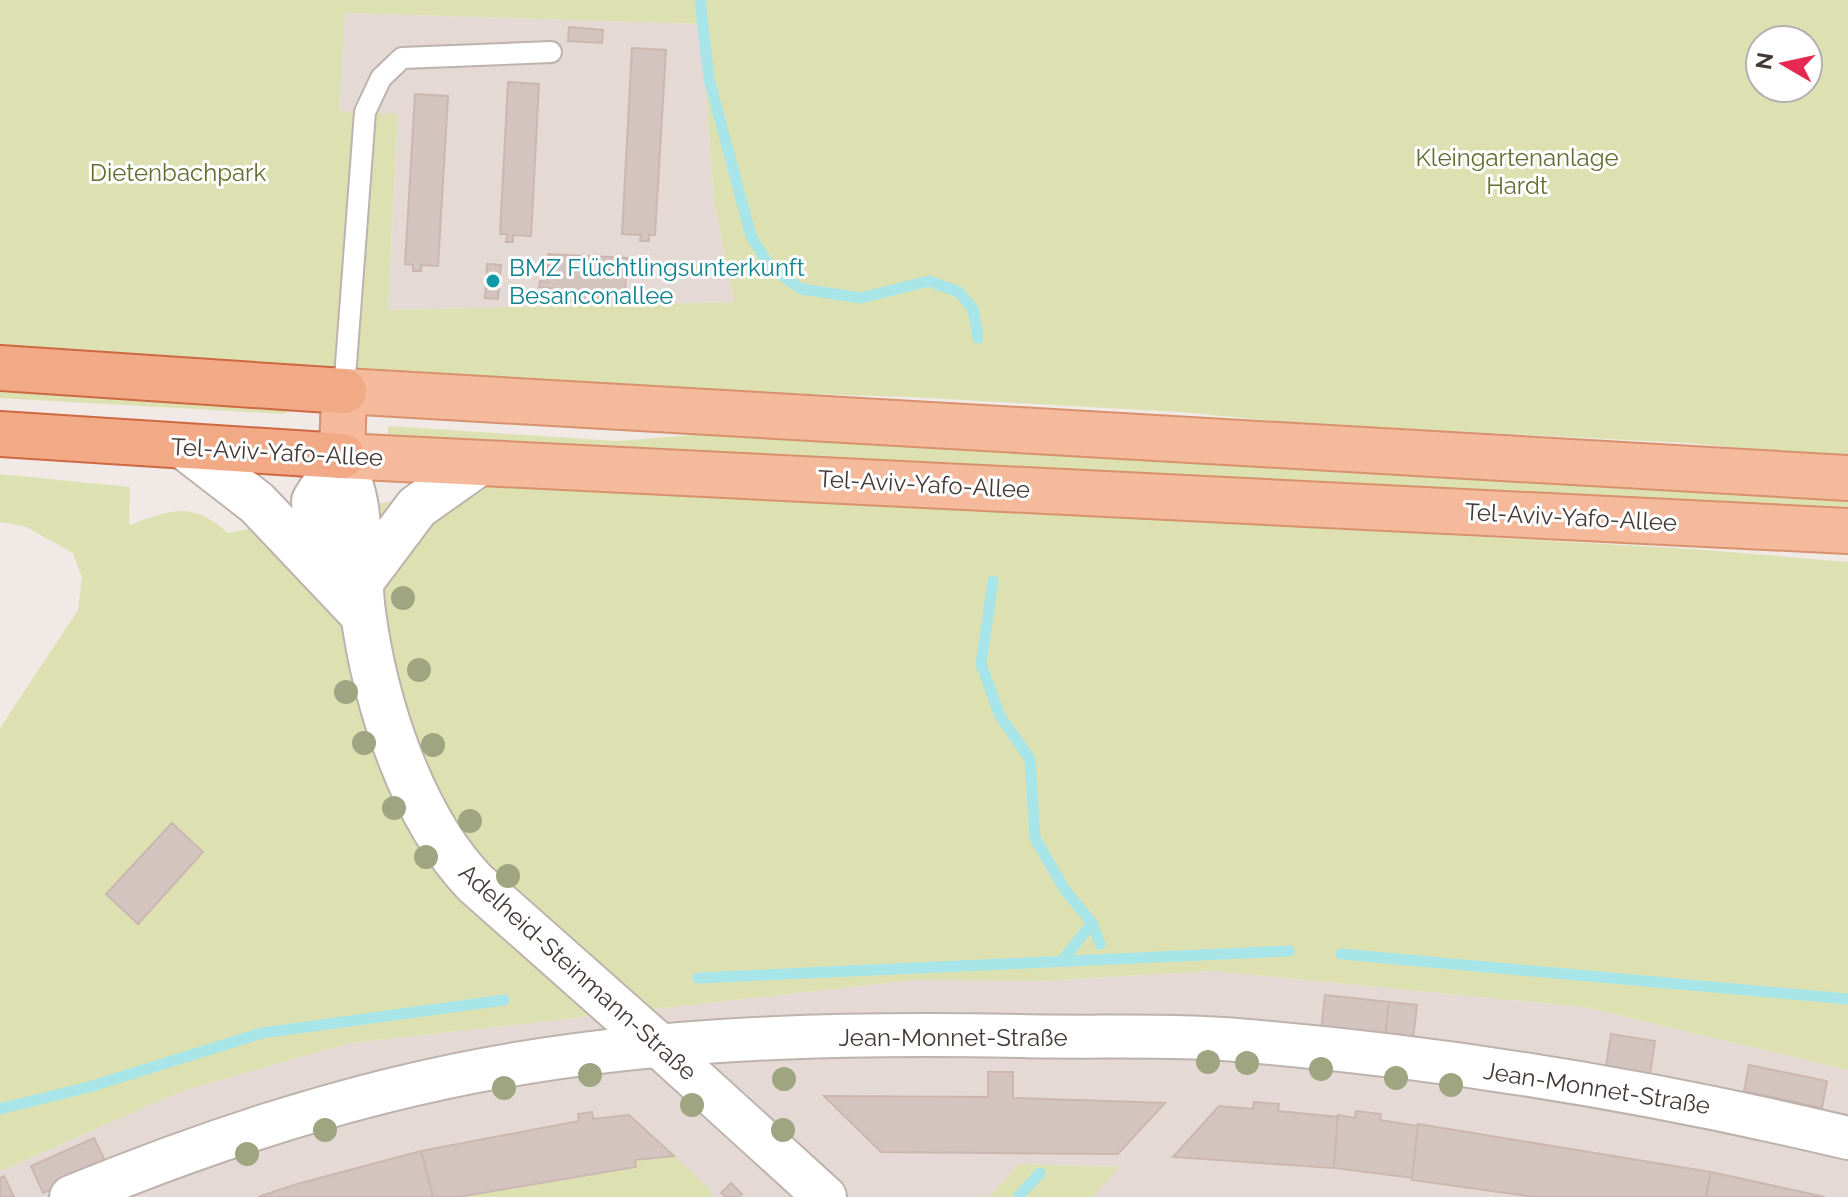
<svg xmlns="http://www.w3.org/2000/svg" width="1848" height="1197" viewBox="0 0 1848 1197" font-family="Raleway,sans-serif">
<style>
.residential{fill:#e4d9d4}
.green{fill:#dde1b2;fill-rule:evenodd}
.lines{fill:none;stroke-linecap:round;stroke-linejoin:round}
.stream{stroke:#a7e5e8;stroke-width:11}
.building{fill:#d4c4bf;stroke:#cbb7b0;stroke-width:2}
.service-casing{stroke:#beb2ac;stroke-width:24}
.minor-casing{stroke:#beb2ac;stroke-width:46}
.tertiary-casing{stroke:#beb2ac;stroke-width:48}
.primary-casing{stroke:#d7916d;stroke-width:48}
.trunk-casing{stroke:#cd6843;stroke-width:48}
.service{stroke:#fff;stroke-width:20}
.minor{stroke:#fff;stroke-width:42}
.tertiary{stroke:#fff;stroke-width:44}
.primary{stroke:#f4ba9b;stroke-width:44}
.trunk{stroke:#f2a986;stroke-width:44}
.tree{fill:#a0a581}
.culture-dot{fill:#0f9aa8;stroke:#fff;stroke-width:3}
.labels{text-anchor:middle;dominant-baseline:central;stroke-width:6;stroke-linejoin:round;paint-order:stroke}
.park-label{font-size:24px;fill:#5e6e2f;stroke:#fff}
.culture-label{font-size:24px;fill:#0d838f;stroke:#fff;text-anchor:start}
.street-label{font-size:24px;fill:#433936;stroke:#fff}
</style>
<rect width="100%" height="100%" fill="#f1e9e5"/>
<!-- residential -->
<g class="residential">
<polygon points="344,13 701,24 714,202 734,302 388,310 398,115 339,111"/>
<polygon points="1212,971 1584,1007 1848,1070 1848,1197 1092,1197 1118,1167 1019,1164 989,1197 0,1197 0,1171 182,1091 350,1043 915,980 1040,981"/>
</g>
<!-- green -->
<g class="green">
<path d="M0,0H1848V458L1687,443L1295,423L1180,412L909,397L512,385L462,382L392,371L0,350ZM345,13L701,24L714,202L734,302L388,310L398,114L339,111ZM1760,40H1808V88H1760Z"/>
<polygon points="0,386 293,409 284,414 0,398"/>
<polygon points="388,426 617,441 733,432 1848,499 1848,521 387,437"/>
<path d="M0,474L130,487L129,525C172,510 191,500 228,533L495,481L1693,549L1848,562V1070L1584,1007L1212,971L1040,981L915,980L350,1043L182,1091L0,1171V728L78,610L82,578L73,553L24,526L0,522Z"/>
<polygon points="674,1156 713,1192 709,1197 458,1197 635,1167 635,1160"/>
<polygon points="1019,1164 1119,1167 1092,1197 989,1197"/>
</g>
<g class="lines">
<!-- stream -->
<g class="stream">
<polyline points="700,0 709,79 751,236 770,267 801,289 861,298 929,281 959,292 973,309 978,338"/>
<polyline points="993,581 981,664 1000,716 1030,759 1035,838 1065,890 1092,923 1100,944"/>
<polyline points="1341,954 1848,999"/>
<polyline points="1062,961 1092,923"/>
<polyline points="698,978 1289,951"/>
<polyline points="0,1109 89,1087 262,1033 504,1000"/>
<polyline points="1018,1197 1040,1173"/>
</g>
</g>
<!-- building -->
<g class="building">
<polygon points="569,27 603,30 602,43 568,41"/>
<polygon points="632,48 666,50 655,235 649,235 649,241 640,241 641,235 622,234"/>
<polygon points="508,82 539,84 531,236 513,235 513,242 506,242 507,234 500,234"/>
<polygon points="415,94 448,96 438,266 421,265 421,271 413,271 413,265 405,264"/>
<polygon points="548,254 627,258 625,292 612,292 611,304 558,301 559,289 539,287 540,281 547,282"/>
<polygon points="487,264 501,265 498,299 485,298"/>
<polygon points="172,823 203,852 138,924 106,894"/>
<polygon points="1325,995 1389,1002 1385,1038 1321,1031"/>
<polygon points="1389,1002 1417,1005 1413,1040 1385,1038"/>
<polygon points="1611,1034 1655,1041 1650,1074 1606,1067"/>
<polygon points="1749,1065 1827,1081 1822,1108 1744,1091"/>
<polygon points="988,1072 1013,1072 1013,1098 1165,1103 1118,1154 881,1152 824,1096 988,1097"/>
<polygon points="1254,1102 1279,1104 1278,1111 1338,1117 1334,1168 1173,1157 1219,1106 1253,1109"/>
<polygon points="1356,1111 1381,1114 1380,1120 1418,1126 1413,1178 1334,1168 1338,1115 1355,1118"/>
<polygon points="592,1112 593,1119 629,1115 674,1156 635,1160 636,1167 458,1197 433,1197 421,1151 579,1121 578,1114"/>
<polygon points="1418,1124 1711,1172 1706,1197 1535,1197 1412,1180"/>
<polygon points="94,1138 107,1165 43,1193 31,1166"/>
<polygon points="421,1151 433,1197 258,1197 297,1184"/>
<polygon points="1711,1172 1825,1197 1706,1197"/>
<polygon points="4,1176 14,1197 0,1197 0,1178"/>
<polygon points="731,1183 742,1194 739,1197 726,1197 721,1193"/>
</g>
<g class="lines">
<defs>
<polyline id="service" points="344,391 365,112 381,78 402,58 551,52"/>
<g id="minor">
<polyline points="659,1046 825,1197"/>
<path d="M71,1197C216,1137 367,1088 522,1063C687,1036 855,1033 1021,1036C1096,1038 1173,1034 1248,1041C1450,1058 1651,1091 1848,1138"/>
</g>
<g id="tertiary">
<polyline points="186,448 257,503 363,615"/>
<path d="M342,456C346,471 352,487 355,502C362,538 358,576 363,612C375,702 411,816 475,883L659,1046"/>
<polyline points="319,568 314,501 342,456"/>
<polyline points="360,583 417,507 478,464"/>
</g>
<polyline id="primary" points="1848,478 344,391 342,456 1848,531"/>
<g id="trunk">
<polyline points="0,368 344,391"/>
<polyline points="0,434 342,456"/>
</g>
</defs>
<!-- service casing -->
<use href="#service" class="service-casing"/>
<!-- minor casing -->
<use href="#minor" class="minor-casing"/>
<!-- tertiary casing -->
<use href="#tertiary" class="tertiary-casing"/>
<!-- primary casing -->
<use href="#primary" class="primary-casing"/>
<!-- trunk casing -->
<use href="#trunk" class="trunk-casing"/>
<!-- service -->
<use href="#service" class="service"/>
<!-- minor -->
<use href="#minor" class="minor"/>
<!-- tertiary -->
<use href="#tertiary" class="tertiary"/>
<!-- primary -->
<use href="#primary" class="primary"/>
<!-- trunk -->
<use href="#trunk" class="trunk"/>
</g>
<!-- trees -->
<g class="tree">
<circle cx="403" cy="598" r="12"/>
<circle cx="419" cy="670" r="12"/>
<circle cx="346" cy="692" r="12"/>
<circle cx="364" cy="743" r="12"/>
<circle cx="433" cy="745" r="12"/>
<circle cx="394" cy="808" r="12"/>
<circle cx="470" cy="821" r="12"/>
<circle cx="426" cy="857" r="12"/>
<circle cx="508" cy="876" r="12"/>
<circle cx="1208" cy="1062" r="12"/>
<circle cx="1247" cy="1063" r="12"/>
<circle cx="1321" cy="1069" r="12"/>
<circle cx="590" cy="1075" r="12"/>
<circle cx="1396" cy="1078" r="12"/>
<circle cx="784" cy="1079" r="12"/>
<circle cx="1451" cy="1085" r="12"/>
<circle cx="504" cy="1088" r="12"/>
<circle cx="692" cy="1105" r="12"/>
<circle cx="325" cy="1130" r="12"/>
<circle cx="783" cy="1130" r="12"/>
<circle cx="247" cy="1154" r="12"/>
</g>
<!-- markers -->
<circle class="culture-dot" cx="493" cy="281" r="8"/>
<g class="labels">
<!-- park labels -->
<g class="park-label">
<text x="1517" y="157">Kleingartenanlage<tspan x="1517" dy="28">Hardt</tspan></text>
<text x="178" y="172">Dietenbachpark</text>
</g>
<!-- culture labels -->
<g class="culture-label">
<text x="509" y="267">BMZ Flüchtlingsunterkunft<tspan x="509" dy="28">Besanconallee</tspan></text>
</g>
<!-- street labels -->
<g class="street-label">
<text transform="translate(277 452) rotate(3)">Tel-Aviv-Yafo-Allee</text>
<text transform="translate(924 484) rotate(3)">Tel-Aviv-Yafo-Allee</text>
<text transform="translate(1571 517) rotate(3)">Tel-Aviv-Yafo-Allee</text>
<text transform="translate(578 972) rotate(42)">Adelheid-Steinmann-Straße</text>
<text x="953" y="1037">Jean-Monnet-Straße</text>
<text transform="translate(1597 1088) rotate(9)">Jean-Monnet-Straße</text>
</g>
</g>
<!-- north arrow -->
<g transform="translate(1784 64) rotate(279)"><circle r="38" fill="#ffffff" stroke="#b4b0af" stroke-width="2"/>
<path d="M0-6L14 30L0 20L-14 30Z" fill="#e52950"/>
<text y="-12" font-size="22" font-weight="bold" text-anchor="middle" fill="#433936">N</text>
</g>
</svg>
